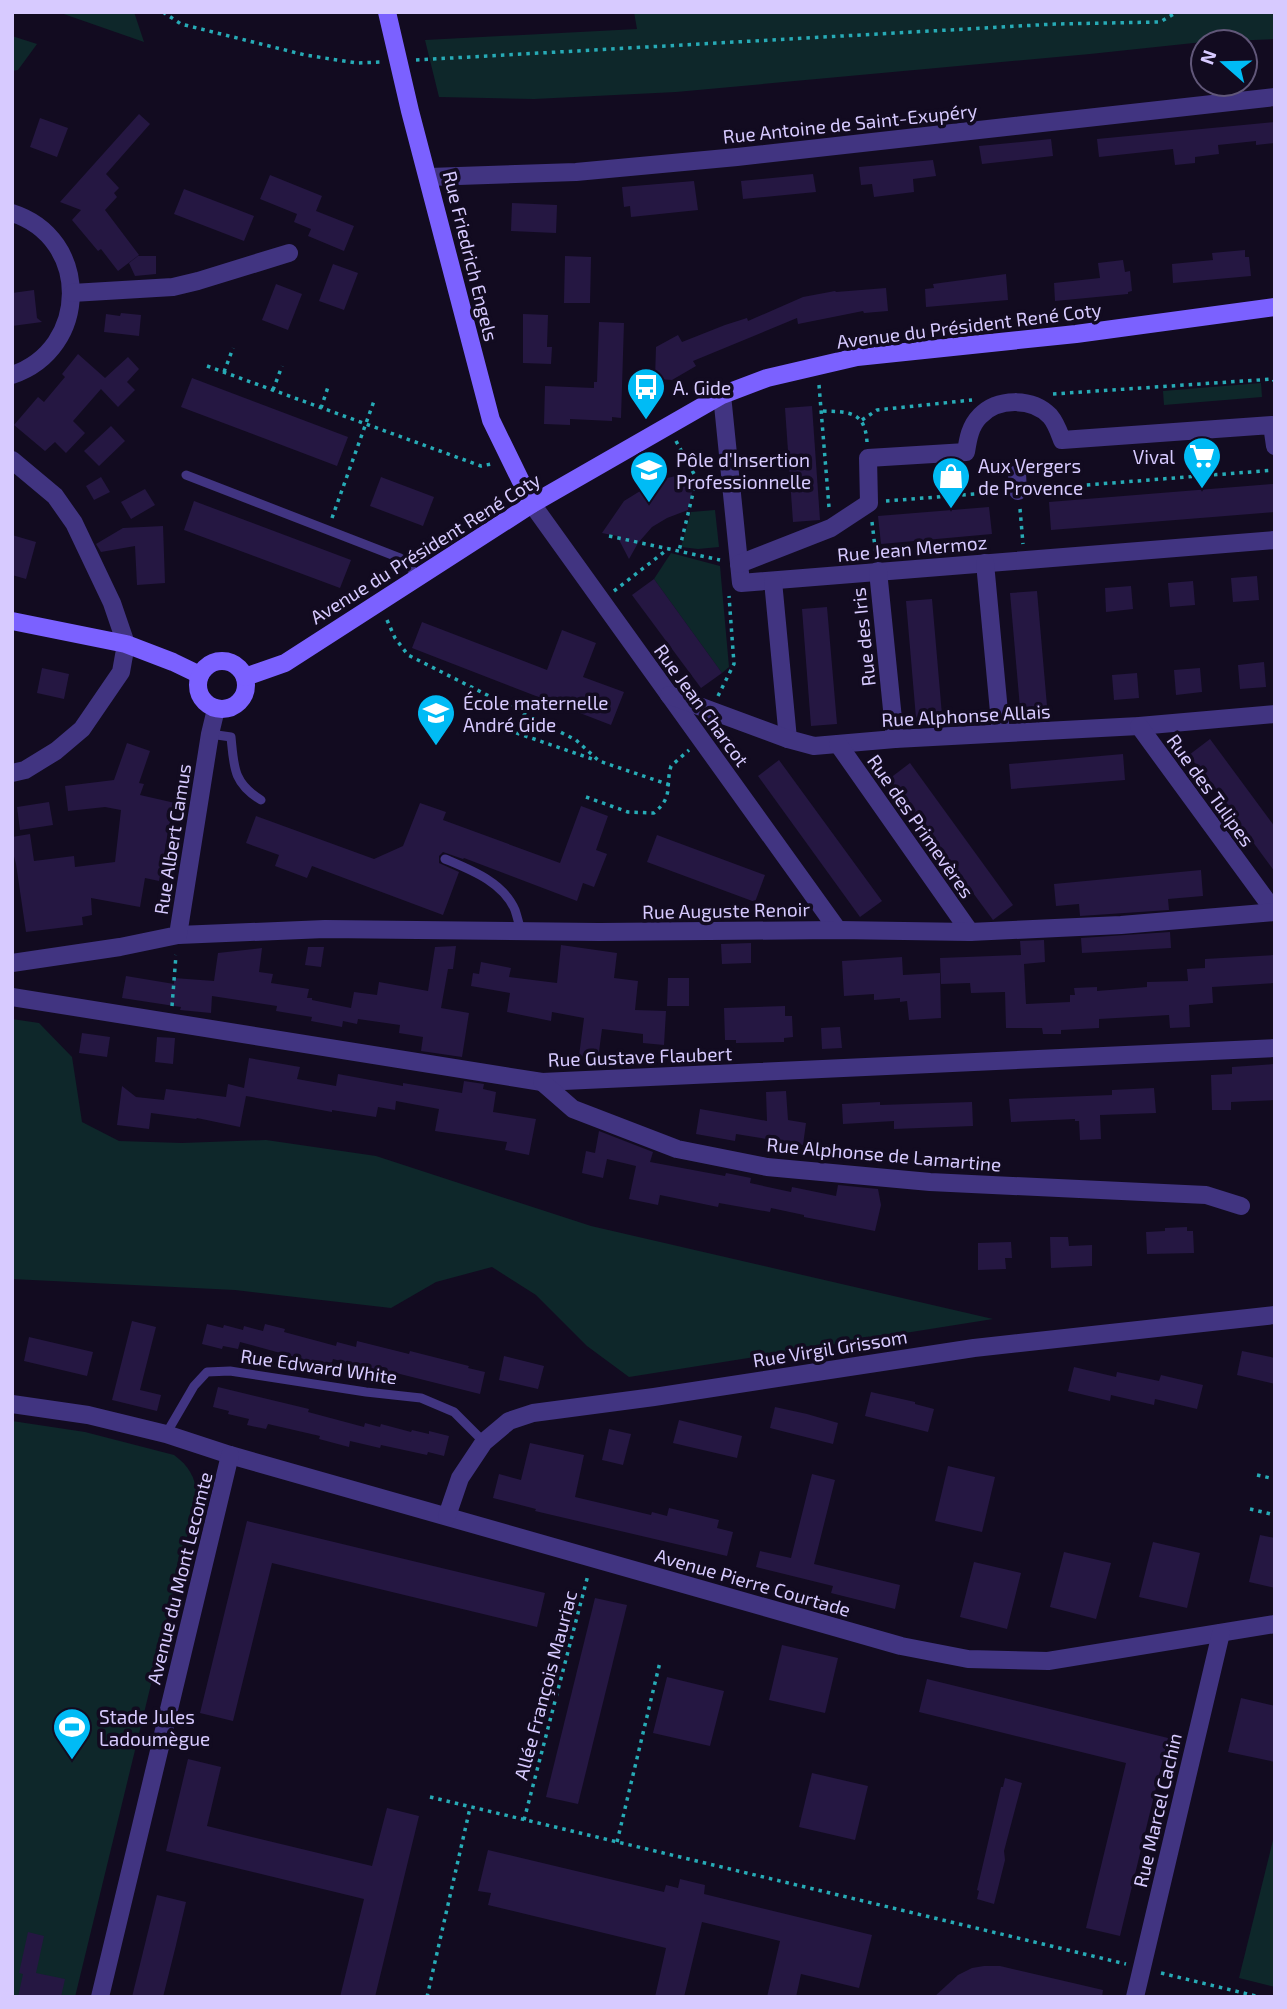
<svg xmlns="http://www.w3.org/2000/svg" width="1287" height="2009" viewBox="0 0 1287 2009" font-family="'Exo 2',sans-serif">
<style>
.green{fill:#0e272a}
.building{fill:#251742}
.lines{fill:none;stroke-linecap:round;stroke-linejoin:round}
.path{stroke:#27abb6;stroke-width:3.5;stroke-dasharray:3.5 5;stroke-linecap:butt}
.lane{stroke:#413481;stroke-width:9}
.street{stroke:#413481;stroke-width:18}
.secondary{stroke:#7b61ff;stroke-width:18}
.labels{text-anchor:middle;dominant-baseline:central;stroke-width:7;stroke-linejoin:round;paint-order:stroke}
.street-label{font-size:19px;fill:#d7caff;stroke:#120b20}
.poi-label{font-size:19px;fill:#d7caff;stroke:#120b20;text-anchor:start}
</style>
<rect width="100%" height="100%" fill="#120b20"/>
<!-- green -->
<g class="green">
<polygon points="58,12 134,12 144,42"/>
<polygon points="634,12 1275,12 1275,39 1203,42 1090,54 676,92 534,99 439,97 425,40 637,29"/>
<polygon points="12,36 37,44 18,70 12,71"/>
<polygon points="1261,383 1262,397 1164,405 1163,391"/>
<polygon points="715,510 719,547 698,549 681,547 691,512"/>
<polygon points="671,553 720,566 729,667 722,673 654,579"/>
<polygon points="12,1019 39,1023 72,1057 82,1122 119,1141 182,1143 266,1140 376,1156 591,1226 993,1319 629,1377 587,1346 536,1295 492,1267 436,1282 391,1308 235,1290 12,1279"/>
<path d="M12,1421L85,1432L174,1455C189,1466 195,1477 197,1495L75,1997H12Z"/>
<polygon points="1275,1832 1275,1987 1239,1978"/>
</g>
<!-- building -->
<g class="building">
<polygon points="139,114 150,124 106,174 119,188 114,193 117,197 105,210 139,255 118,271 101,249 98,251 72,220 81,210 60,202"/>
<polygon points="40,118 68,128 57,157 30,147"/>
<polygon points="1275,122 1275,143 1256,145 1256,141 1218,145 1219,154 1195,157 1195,163 1175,165 1173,149 1099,157 1097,139"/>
<polygon points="1051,139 1053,156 982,164 979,146"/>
<polygon points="933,160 936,176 913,179 914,192 874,197 872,184 861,185 859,167"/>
<polygon points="813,174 816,192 743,199 741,181"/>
<polygon points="270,175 322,196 316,211 354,226 344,251 308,236 311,229 294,222 297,214 260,199"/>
<polygon points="694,181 698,210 631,217 630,206 624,207 622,187"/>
<polygon points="184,189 254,216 244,241 174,214"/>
<polygon points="512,203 557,205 556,233 511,231"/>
<polygon points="1245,250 1245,257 1249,257 1251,276 1173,283 1172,264 1213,260 1212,253"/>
<polygon points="138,256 156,256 156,274 135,276 129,263"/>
<polygon points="565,256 591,257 590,303 564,303"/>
<polygon points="1123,260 1125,272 1130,271 1132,291 1128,292 1128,294 1055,301 1054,283 1100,278 1098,263"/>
<polygon points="333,264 358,273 344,310 319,301"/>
<polygon points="1006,274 1008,300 926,307 925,289 934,288 933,284"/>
<polygon points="276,284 302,294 288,330 262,320"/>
<polygon points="886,288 888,311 864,313 863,311 798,324 797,318 693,361 696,366 672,380 655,379 656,347 678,335 682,342 725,325 747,318 748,321 803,297 835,291 836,292"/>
<polygon points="34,290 37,318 42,322 12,326 12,293"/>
<polygon points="121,313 141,315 139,336 104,332 106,314 120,316"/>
<polygon points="523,314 548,315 547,347 552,347 551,364 523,363"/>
<polygon points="599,322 624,323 621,418 612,417 612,421 570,419 570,425 544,424 545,386 594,388 594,382 597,382"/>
<polygon points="78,354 105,378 128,357 139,369 127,382 135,390 118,407 101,389 73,421 85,433 66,453 55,442 45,451 14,425 38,397 44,402 65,377 62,374"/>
<polygon points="192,378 348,437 337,466 181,407"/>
<polygon points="812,406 820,520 793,522 785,408"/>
<polygon points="111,426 125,441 99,466 84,451"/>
<polygon points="685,474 694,483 688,510 667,518 652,527 638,543 629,559 617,536 602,533 624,501 658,480"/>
<polygon points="101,477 110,492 94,500 86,486"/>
<polygon points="381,477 434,497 423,526 370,506"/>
<polygon points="1273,484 1275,512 1051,530 1049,502"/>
<polygon points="145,489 155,505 131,519 121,502"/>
<polygon points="194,501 351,560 340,588 184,530"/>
<polygon points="989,507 992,534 881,544 878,516"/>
<polygon points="163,526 165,583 137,585 135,546 101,552 96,544 123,528"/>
<polygon points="12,535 36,542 26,579 12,575"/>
<polygon points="1257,576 1259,600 1233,602 1231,578"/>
<polygon points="654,579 722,673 701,688 632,595"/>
<polygon points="1193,581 1195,605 1170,607 1168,583"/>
<polygon points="1131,586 1133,609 1106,612 1105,588"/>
<polygon points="1037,591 1047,706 1020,708 1010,593"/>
<polygon points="932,599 942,715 916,718 906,601"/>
<polygon points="827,607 837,724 811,726 802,609"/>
<polygon points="422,622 547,670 562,630 596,643 583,677 624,692 611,725 412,648"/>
<polygon points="1264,662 1266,687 1240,689 1238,665"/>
<polygon points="42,668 69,674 64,699 37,693"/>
<polygon points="1200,668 1202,692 1176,695 1174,670"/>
<polygon points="1137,673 1139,698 1114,700 1112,675"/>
<polygon points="1210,739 1275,827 1275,872 1189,755"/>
<polygon points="127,743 150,751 139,783 144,784 140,795 175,803 173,822 170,822 159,881 145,878 140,907 91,898 92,915 82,917 83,925 26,932 16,864 12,849 12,837 30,834 34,861 74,856 75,867 115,862 121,810 105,807 68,811 65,786 114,780"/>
<polygon points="1123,754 1125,780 1011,789 1009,764"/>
<polygon points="779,760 882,901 860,917 758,776"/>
<polygon points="910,763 1013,905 993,920 889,779"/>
<polygon points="49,802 53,825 20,830 17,807"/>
<polygon points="420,803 446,812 443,820 560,863 581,806 608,816 596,850 607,854 594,887 583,883 577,901 464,858 463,859 443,852 439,856 439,863 459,872 443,915 312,866 307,878 275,866 279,855 246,843 256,816 374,859 403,846"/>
<polygon points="657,835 765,875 755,902 647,862"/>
<polygon points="1201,870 1203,896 1168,899 1169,910 1080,916 1079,904 1056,906 1054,884"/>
<polygon points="1170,932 1171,948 1082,953 1081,938"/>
<polygon points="1044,940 1045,962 1024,964 1026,1004 1070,1002 1070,995 1075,995 1074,988 1097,987 1097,991 1147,987 1147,982 1188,981 1187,969 1205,968 1205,959 1275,955 1275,983 1212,987 1213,1003 1189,1005 1190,1027 1170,1028 1169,1015 1099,1019 1099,1028 1061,1030 1061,1034 1043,1034 1042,1028 1006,1028 1005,992 971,993 970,983 941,984 940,958 1021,955 1020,941"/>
<polygon points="751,943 751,963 722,964 721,944"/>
<polygon points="561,945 617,953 614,978 638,981 635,1010 666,1011 664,1045 643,1043 643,1034 602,1029 598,1059 579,1056 584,1018 552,1012 551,1021 507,1012 510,993 471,986 473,973 479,974 481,962 511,968 509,977 557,983"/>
<polygon points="456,946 453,969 448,969 441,1008 469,1013 462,1057 421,1051 423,1037 399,1033 400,1025 358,1019 357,1024 343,1021 342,1027 311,1021 312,1017 276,1011 277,1006 212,996 211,1013 180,1010 181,1007 122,998 126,976 174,984 174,978 214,981 218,953 262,948 259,972 273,974 271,983 309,989 307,998 312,998 312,1000 351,1008 354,992 377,995 379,982 428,991 435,947"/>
<polygon points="308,947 324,947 321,967 305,965"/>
<polygon points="902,957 903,975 940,973 941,1018 909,1020 907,1001 900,1002 900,998 874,1000 874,994 844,996 842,961"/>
<polygon points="668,978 689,978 689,1006 667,1006"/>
<polygon points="785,1006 785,1016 792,1016 793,1037 784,1038 784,1042 736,1043 736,1040 725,1040 724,1008"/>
<polygon points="840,1027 842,1048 822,1049 821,1028"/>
<polygon points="82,1033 110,1037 107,1057 79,1053"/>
<polygon points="157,1037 175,1038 173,1064 155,1062"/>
<polygon points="249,1058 300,1067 297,1079 336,1086 338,1074 403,1086 403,1083 462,1093 464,1081 484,1084 483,1089 496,1092 493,1112 536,1119 529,1155 505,1150 507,1142 435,1131 439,1109 396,1101 395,1110 378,1107 376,1117 332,1110 332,1112 246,1096 240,1127 197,1118 196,1119 151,1113 149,1129 117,1125 122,1086 136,1097 164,1100 166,1089 226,1097 228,1084 244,1088"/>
<polygon points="1275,1064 1275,1100 1231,1102 1231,1110 1212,1110 1211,1075 1232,1074 1232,1067"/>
<polygon points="1154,1088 1156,1113 1100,1115 1101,1139 1080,1140 1079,1121 1075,1121 1075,1119 1011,1122 1009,1099 1112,1095 1112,1090"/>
<polygon points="786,1091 788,1120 806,1123 803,1145 736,1134 735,1141 696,1134 700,1109 767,1121 766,1092"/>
<polygon points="880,1102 880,1105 972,1102 973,1126 894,1129 894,1121 843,1124 842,1104"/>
<polygon points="599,1131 653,1152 650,1162 725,1176 726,1173 751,1178 750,1183 791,1192 792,1187 836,1196 838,1185 878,1189 881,1205 875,1231 804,1217 804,1215 771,1208 770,1212 719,1203 718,1207 660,1195 658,1205 629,1199 636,1166 607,1159 603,1178 582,1173 586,1151 595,1153"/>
<polygon points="1187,1227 1187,1231 1193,1231 1194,1253 1147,1254 1146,1232 1165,1231 1165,1228"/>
<polygon points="1050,1237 1068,1237 1069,1246 1092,1245 1092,1266 1051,1268"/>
<polygon points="1011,1242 1012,1258 1005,1258 1006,1269 978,1270 978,1243"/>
<polygon points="132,1321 156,1327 140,1390 161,1395 157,1411 112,1400"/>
<polygon points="207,1324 223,1328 224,1325 243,1330 244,1326 263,1331 265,1324 285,1329 284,1332 336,1346 337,1342 356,1347 357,1341 409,1354 410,1351 469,1366 468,1368 485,1372 480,1394 388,1371 387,1374 333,1359 331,1366 315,1362 314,1365 294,1360 295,1357 240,1342 238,1349 223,1346 222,1349 202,1344"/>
<polygon points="29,1337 93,1352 87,1376 24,1361"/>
<polygon points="1242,1351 1275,1358 1275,1384 1237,1375"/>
<polygon points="504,1356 544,1366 538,1389 499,1380"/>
<polygon points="1074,1367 1116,1377 1117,1372 1159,1381 1161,1375 1203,1385 1197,1409 1155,1399 1154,1405 1111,1395 1110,1401 1068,1391"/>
<polygon points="218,1387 309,1409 308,1412 364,1427 365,1423 380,1427 381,1424 411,1432 412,1430 429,1434 429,1431 449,1436 444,1456 428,1452 427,1455 381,1445 380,1448 350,1441 349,1447 319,1439 320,1436 268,1424 266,1429 247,1425 249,1419 228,1414 229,1411 213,1407"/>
<polygon points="871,1392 915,1402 915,1404 934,1409 928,1432 865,1416"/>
<polygon points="775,1407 807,1414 838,1423 833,1444 770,1428"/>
<polygon points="679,1420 742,1436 737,1458 673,1443"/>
<polygon points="609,1429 631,1434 623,1465 602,1460"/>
<polygon points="530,1443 584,1455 575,1497 651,1515 652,1512 667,1516 669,1508 719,1520 717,1528 733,1532 727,1556 535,1511 536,1509 493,1498 499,1474 521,1480"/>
<polygon points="948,1466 995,1477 982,1532 935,1521"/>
<polygon points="812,1474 835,1480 814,1564 900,1585 895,1609 831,1593 833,1586 756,1567 760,1551 791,1558"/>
<polygon points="247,1521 545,1593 537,1627 272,1563 233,1721 200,1713"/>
<polygon points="1260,1535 1275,1538 1275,1588 1249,1582"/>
<polygon points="1153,1542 1200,1553 1187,1608 1139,1597"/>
<polygon points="1064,1552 1111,1563 1096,1619 1050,1607"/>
<polygon points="974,1562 1021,1573 1007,1629 960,1617"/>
<polygon points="595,1598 627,1605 578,1804 546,1797"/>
<polygon points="782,1645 838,1658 825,1713 769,1700"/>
<polygon points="667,1677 724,1691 710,1746 653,1733"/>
<polygon points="927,1679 1168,1738 1120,1936 1086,1928 1126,1763 919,1712"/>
<polygon points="1241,1698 1275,1706 1275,1762 1228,1752"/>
<polygon points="188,1759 221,1767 207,1826 372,1866 387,1808 419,1816 375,1997 340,1997 364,1899 166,1851"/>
<polygon points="812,1773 868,1786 855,1840 799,1827"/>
<polygon points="1005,1778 1022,1783 1004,1851 1005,1860 994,1904 977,1899 979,1891 977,1890 1001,1787 1003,1787"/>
<polygon points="488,1850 664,1892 666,1885 678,1888 680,1879 705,1885 704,1894 872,1935 859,1988 801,1974 796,1997 767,1997 780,1941 702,1922 684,1997 655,1997 666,1948 488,1905 491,1893 478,1891"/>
<polygon points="157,1895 186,1902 176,1945 163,1997 132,1997"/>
<polygon points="28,1932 44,1936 36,1973 65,1979 61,1997 18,1997 23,1974 19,1973"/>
<polygon points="984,1966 1000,1966 1103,1990 1102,1997 934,1997 958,1975 972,1968"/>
</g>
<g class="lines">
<!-- path -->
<g class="path">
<polyline points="163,12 181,24 305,55 357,63 381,62"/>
<polyline points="416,60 1055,24 1160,22 1177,12"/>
<polyline points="207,366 481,466 491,464"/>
<polyline points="224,372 233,348"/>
<polyline points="819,385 829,507"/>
<polyline points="273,390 282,366"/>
<polyline points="1053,394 1273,379 1275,382"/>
<polyline points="321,408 329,384"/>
<path d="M823,411C849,412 865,411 867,442"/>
<polyline points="862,420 877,410 972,400"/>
<polyline points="676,441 694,474 695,485 679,551"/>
<polyline points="1036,489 1275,470"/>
<polyline points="886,501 1001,492"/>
<polyline points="1020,509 1023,544"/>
<polyline points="332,518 374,401"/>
<polyline points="872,522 876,556"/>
<polyline points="609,536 720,560"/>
<polyline points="614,591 668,549"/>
<polyline points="387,620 395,638 408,655 576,740 599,761 670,785"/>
<polyline points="718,696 734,664 729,596"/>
<polyline points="483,726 508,730 595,760"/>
<path d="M586,797L628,812L654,813C674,796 665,787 671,766L689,750"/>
<polyline points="172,1006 176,955"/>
<polyline points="1257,1475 1275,1479"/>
<polyline points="1250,1509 1275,1515"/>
<polyline points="430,1797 1126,1964"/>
<polyline points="524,1820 588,1575"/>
<polyline points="617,1842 660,1662"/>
<polyline points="1161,1973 1260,1997"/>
<polyline points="427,1997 470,1808"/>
</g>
<!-- lane -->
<g class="lane">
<polyline points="186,475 400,558 419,577"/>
<path d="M210,734L231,737C234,767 233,783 261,800"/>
<path d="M445,859C471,870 503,882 515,910C517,916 519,924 521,931"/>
<polyline points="166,1434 194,1386 207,1372 230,1371 366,1392 421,1398 454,1412 484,1442"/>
</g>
<!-- street -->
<g class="street">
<polyline points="429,177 576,172 737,157 1275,97"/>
<path d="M12,213C91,238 90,349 12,375"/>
<polyline points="72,293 173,287 198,281 289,253"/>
<polyline points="722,395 741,583 1275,540"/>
<polyline points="12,460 55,496 74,523 112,603 126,644 121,672 82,729 56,751 25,770 12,773"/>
<polyline points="1017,474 1018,491"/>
<polyline points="532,504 838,930"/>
<polyline points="985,563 1001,733"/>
<path d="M739,564L831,528L869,503L868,458L966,452C968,439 970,426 980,416C997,398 1032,397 1050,416C1056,423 1059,432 1062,440L1272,425L1275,446"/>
<polyline points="878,571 895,739"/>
<polyline points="773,581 788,739"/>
<polyline points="669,695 788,739 814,746 895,739 1139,726 1275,714"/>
<polyline points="1139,726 1275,912"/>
<polyline points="838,744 970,932"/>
<polyline points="178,935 325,929 599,932 838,930 970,932 1121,925 1275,912"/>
<polyline points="12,963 120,947 178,935 210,734 216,709"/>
<polyline points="12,997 542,1082 1275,1048"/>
<polyline points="542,1082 573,1109 677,1149 767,1167 930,1182 1206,1195 1241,1206"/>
<polyline points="12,1404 88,1415 166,1434 230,1455 901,1646 968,1659 1048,1661 1275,1624"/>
<polyline points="447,1516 460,1478 484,1442 509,1421 533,1413 654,1397 974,1348 1275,1315"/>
<polyline points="100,1997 230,1455"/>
<polyline points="1135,1997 1221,1633"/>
</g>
<!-- secondary -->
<g class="secondary">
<polyline points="387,12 410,111 491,420 532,504"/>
<polyline points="12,621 126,644 173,662 200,675"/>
<circle cx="222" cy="685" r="24"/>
<polyline points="245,677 285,663 532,504 722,395 767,378 857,357 1076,334 1275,307"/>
</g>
</g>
<!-- icons -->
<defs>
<symbol id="bus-pin" viewBox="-11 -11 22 30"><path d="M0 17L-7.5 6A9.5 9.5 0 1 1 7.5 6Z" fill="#00bbf5" stroke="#120b20"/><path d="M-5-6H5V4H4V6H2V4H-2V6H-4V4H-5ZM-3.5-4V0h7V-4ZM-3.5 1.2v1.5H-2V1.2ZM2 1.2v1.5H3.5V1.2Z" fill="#fff"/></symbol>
<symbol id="supermarket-pin" viewBox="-11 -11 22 30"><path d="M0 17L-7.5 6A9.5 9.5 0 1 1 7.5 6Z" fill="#00bbf5" stroke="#120b20"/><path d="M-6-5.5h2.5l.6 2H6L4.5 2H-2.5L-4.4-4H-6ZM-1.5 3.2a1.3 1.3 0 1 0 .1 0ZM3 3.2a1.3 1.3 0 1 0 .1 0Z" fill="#fff"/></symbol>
<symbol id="school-pin" viewBox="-11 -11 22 30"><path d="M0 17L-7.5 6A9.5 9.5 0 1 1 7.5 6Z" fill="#00bbf5" stroke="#120b20"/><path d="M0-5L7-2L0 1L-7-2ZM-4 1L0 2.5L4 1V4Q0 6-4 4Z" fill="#fff"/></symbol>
<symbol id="shop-pin" viewBox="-11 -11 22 30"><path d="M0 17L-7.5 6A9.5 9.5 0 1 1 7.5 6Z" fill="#00bbf5" stroke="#120b20"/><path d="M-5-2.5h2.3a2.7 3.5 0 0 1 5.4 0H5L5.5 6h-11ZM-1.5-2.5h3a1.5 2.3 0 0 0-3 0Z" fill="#fff"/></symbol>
<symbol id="stadium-pin" viewBox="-11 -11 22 30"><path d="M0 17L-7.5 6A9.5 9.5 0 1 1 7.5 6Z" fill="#00bbf5" stroke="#120b20"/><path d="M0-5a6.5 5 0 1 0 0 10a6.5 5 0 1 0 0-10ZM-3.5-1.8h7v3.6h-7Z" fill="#fff"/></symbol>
</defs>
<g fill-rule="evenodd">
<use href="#bus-pin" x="624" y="365" width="44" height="60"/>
<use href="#supermarket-pin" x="1180" y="434" width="44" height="60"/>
<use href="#school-pin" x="627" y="448" width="44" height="60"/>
<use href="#shop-pin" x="929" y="454" width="44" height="60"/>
<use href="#school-pin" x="414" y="691" width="44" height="60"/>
<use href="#stadium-pin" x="50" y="1705" width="44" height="60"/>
</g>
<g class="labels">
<!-- street labels -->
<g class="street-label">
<text transform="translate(850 123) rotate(-6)">Rue Antoine de Saint-Exupéry</text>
<text transform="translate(471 256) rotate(76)">Rue Friedrich Engels</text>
<text transform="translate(969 325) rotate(-7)">Avenue du Président René Coty</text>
<text transform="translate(425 548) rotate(-32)">Avenue du Président René Coty</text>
<text transform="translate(912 548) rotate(-5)">Rue Jean Mermoz</text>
<text transform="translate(863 637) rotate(-96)">Rue des Iris</text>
<text transform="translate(702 705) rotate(54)">Rue Jean Charcot</text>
<text transform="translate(966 715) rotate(-3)">Rue Alphonse Allais</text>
<text transform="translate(1211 790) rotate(54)">Rue des Tulipes</text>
<text transform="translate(921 826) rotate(55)">Rue des Primevères</text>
<text transform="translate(172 839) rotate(-81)">Rue Albert Camus</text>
<text transform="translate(726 910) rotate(-1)">Rue Auguste Renoir</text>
<text transform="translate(640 1056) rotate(-2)">Rue Gustave Flaubert</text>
<text transform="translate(884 1154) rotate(5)">Rue Alphonse de Lamartine</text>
<text transform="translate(830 1348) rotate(-9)">Rue Virgil Grissom</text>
<text transform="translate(319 1366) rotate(8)">Rue Edward White</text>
<text transform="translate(179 1578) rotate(-76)">Avenue du Mont Lecomte</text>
<text transform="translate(753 1582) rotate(16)">Avenue Pierre Courtade</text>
<text transform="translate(545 1685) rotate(-75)">Allée François Mauriac</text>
<text transform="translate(1157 1810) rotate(-77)">Rue Marcel Cachin</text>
</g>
<!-- poi labels -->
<g class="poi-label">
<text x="673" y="387">A. Gide</text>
<text x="1175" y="456" text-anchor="end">Vival</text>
<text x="676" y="459">Pôle d'Insertion<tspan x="676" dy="22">Professionnelle</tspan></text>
<text x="978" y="465">Aux Vergers<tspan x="978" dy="22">de Provence</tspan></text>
<text x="463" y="702">École maternelle<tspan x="463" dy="22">André Gide</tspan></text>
<text x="99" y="1716">Stade Jules<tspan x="99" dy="22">Ladoumègue</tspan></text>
</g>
</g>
<!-- border -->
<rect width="1287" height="2009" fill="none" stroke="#d7caff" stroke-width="28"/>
<!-- north arrow -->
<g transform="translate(1224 63) rotate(290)"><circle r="33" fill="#120b20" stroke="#615779" stroke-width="2"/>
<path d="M0-5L12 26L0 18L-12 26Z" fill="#00bbf5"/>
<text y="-10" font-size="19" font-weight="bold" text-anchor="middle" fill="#d7caff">N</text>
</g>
</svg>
